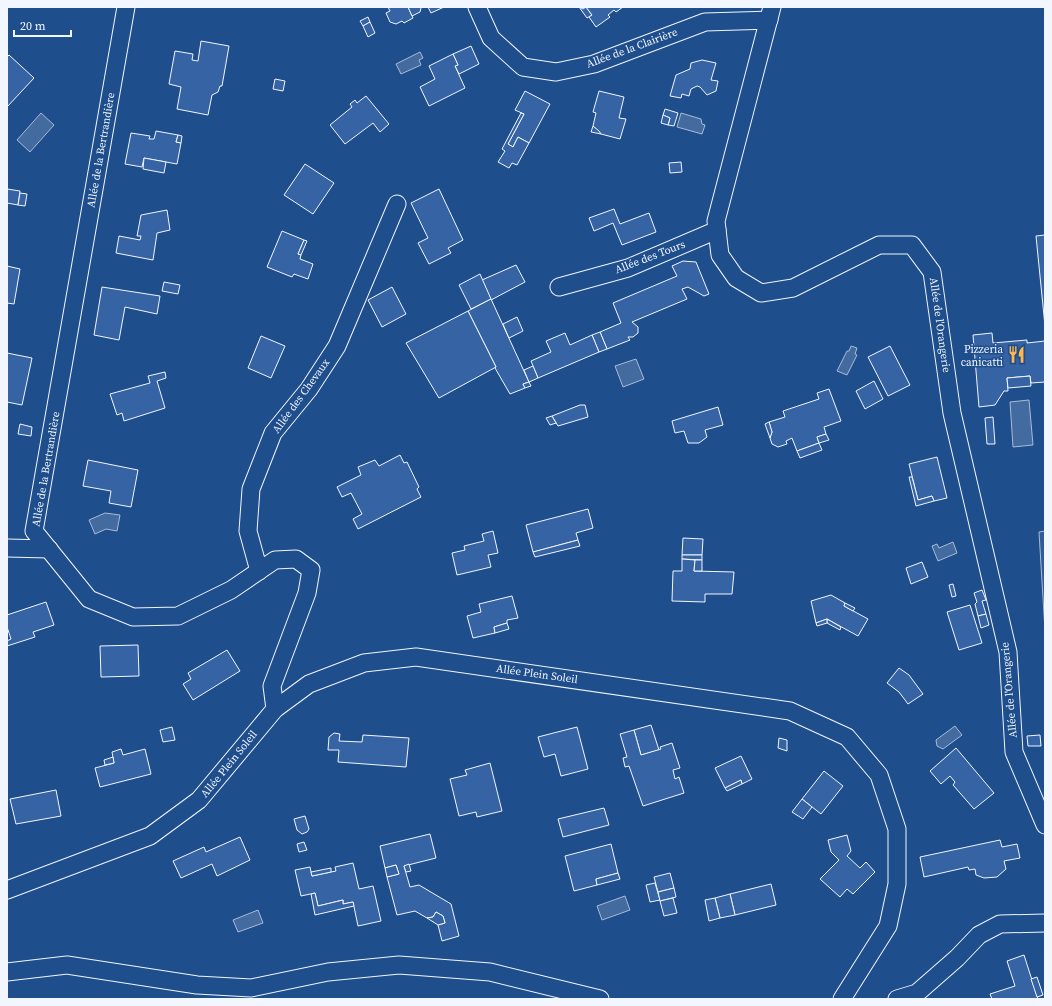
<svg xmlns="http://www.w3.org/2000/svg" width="1052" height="1006" viewBox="0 0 1052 1006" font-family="'Source Serif 4',serif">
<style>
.built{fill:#305b95;stroke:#a8bbd7}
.water{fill:#446ba0;stroke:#a8bbd7}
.building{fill:#3563a3;stroke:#f2f6ff}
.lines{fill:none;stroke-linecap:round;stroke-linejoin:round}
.street-casing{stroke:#f2f6ff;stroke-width:19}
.street{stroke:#1f4e8c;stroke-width:17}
.labels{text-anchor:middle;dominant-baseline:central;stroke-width:3;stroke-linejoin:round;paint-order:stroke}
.street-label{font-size:11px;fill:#f2f6ff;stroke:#1f4e8c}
.poi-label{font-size:11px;fill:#f2f6ff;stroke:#1f4e8c;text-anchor:end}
</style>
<rect width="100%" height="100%" fill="#1f4e8c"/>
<!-- built -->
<polygon class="built" points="1045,531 1045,631 1039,532"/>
<!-- water -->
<g class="water">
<polygon points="420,52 423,58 419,60 421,65 401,74 396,64"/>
<polygon points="41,113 54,125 30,152 17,140"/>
<polygon points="681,113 701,119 702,124 705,125 702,134 677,127"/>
<polygon points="851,346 857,348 855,354 857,355 847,375 837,371 847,351 849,351"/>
<polygon points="636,359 644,379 623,387 615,366"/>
<polygon points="1029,400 1033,445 1013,447 1010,402"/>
<polygon points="105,513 120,515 117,531 106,529 95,534 89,520"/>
<polygon points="953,542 957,553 938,561 932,546 937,544 939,548"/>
<polygon points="955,726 962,735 943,749 937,746 936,740"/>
<polygon points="625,896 630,910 602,920 597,906"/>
<polygon points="258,910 263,923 238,932 233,920"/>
</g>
<!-- building -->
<g class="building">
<polygon points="388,7 408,7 413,18 404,23 402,21 396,24 390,22 386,13 390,11"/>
<polygon points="408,7 420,7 421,8 420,12 412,16"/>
<polygon points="428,7 444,7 431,13"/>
<polygon points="579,7 583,9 586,7 592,15 587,18"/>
<polygon points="586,7 623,7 616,12 614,10 608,15 610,17 596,27 589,17 592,15"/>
<polygon points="368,17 370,22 363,26 360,21"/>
<polygon points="370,22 375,33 368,37 363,26"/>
<polygon points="201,41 229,46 222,86 220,86 218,92 212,95 208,115 177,109 181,87 169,84 175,51 193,54 192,60 198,61"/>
<polygon points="471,46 479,64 459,74 455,66 458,65 453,54"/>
<polygon points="453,54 458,65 455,66 465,88 429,106 420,87 435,79 429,66"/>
<polygon points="9,55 34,78 7,107 7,57"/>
<polygon points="702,60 716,63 711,80 718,81 716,91 707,95 700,87 697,86 691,89 689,96 682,94 681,98 670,96 676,75 690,69 691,63"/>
<polygon points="275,79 285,81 283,91 273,89"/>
<polygon points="525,91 550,104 529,143 518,137 513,147 508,144 524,114 515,110"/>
<polygon points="599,91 624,97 619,118 626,119 620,139 601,134 593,126 596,113 593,112"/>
<polygon points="366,96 389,124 380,132 373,123 345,144 330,125 352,107 350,104 355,100 357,103"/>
<polygon points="665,109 678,113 674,126 668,125 670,118 663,115"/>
<polygon points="521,113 524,114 508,144 513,147 518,137 529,143 517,165 512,163 509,168 498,162 505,151 502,149"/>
<polygon points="663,115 670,118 668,125 661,123"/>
<polygon points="593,126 599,131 601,134 591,132"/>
<polygon points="156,131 178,135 176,142 181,143 177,164 144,158 142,167 125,164 131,133 150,136 149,139 154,139"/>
<polygon points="178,135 182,136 181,143 176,142"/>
<polygon points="144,158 166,162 164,173 143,169"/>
<polygon points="681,162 682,172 670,173 669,163"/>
<polygon points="305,164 334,183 313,214 284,195"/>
<polygon points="7,189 20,191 18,205 7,203"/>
<polygon points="439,189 463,240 448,248 451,253 429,264 418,243 428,238 411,203"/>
<polygon points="20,193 27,194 25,206 18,205"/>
<polygon points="614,209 620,224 649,213 656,232 622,245 613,223 594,231 589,218"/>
<polygon points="167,210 170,230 157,233 153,260 116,253 119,236 140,240 141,236 137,236 141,215"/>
<polygon points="282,231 304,240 298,254 301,255 300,259 313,264 308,279 294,274 292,277 267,267"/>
<polygon points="1045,235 1045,326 1036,236"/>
<polygon points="304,240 307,241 301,255 298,254"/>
<polygon points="683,261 696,262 709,294 704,296 688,287 682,289 687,299 632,322 638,327 638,333 633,337 628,337 630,340 607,349 600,332 621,323 613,303 677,276 672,266"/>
<polygon points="516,265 525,282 491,300 482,280"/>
<polygon points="7,266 20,269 14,304 7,303"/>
<polygon points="480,274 491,299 471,309 459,285"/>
<polygon points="164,282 180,285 178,294 162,291"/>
<polygon points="102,287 160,296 157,314 125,307 119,340 94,335"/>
<polygon points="392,287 406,314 382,327 368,300"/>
<polygon points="491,299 529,382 523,384 525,388 510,394 495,368 496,367 468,311"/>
<polygon points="468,311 496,367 439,398 406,343"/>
<polygon points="517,317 523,331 509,338 503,324"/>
<polygon points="600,332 607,349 599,352 592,335"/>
<polygon points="565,333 570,345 592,335 599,352 538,378 531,361 551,352 546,341"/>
<polygon points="992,333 993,343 1027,340 1027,343 1045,341 1045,382 1031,383 1030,376 1007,378 1008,391 1004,391 995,405 979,407 973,335"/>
<polygon points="261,336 285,346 271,378 248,368"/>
<polygon points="890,346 910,385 888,396 868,357"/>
<polygon points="7,353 32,358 22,405 7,402"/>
<polygon points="533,366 538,378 529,382 524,370"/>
<polygon points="165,372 166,378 157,381 165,408 124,421 122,413 117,415 110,394 150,383 148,376"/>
<polygon points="1030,376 1031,386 1008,388 1007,378"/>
<polygon points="874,381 883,399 865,409 856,391"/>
<polygon points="529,382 531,386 525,388 523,384"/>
<polygon points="829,389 841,421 824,427 826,434 817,437 819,443 797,451 792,438 786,441 787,444 778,447 772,444 770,438 772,432 769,422 785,417 783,411 819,399 817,393"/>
<polygon points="580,405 585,405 588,417 558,426 552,416"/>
<polygon points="718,407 723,425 705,430 707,437 699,443 688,443 684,431 675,433 672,421"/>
<polygon points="552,416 556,423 550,425 546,418"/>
<polygon points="993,417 995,444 987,444 985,418"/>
<polygon points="769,422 772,432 770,438 765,424"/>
<polygon points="20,424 32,427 31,436 18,434"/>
<polygon points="826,434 829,440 819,443 817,437"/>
<polygon points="819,443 822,450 800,458 797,451"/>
<polygon points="400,455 404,463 407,462 419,487 417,489 421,497 358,529 353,519 362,514 351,493 342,497 337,487 361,475 358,467 375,460 379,466"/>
<polygon points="937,457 947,498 934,501 932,496 918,500 909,464"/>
<polygon points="88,460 138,470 131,507 109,503 111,491 83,486"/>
<polygon points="909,477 912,477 918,500 932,496 934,501 916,506"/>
<polygon points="588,509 593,528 576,533 578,540 533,552 526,525"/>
<polygon points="493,531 498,553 488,555 491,567 457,575 452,553 465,550 464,546 484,541 482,534"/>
<polygon points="683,538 703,539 702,555 682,555"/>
<polygon points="578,540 580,546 535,557 533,552"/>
<polygon points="682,555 702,555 702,560 682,559"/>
<polygon points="682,559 695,560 694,571 734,572 732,594 705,594 705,602 672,601 673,571 682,571"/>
<polygon points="695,560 702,560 702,571 694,571"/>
<polygon points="922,562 928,577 911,584 906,568"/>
<polygon points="953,584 956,596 952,597 949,585"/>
<polygon points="982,590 986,600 982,601 986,614 978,616 975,604 977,602 974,593"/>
<polygon points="831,595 845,603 844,606 868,619 858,636 827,619 816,623 811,601"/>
<polygon points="512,596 518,618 507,620 507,623 494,627 495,633 473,638 467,616 481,612 479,604"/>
<polygon points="46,602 54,625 33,632 35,637 7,646 7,641 11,639 7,627 7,615"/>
<polygon points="845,603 855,608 853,611 844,606"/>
<polygon points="970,605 982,643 959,650 947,612"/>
<polygon points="986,614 989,625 981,628 978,616"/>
<polygon points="827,619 841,627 840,630 827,623"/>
<polygon points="827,619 827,623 817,626 816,623"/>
<polygon points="507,623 509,629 495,633 494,627"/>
<polygon points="138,645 139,676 101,677 100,646"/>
<polygon points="227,650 240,671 193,700 183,684 191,679 188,673"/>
<polygon points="899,668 909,675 923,694 908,704 899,692 887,683"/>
<polygon points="651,725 659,750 641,755 634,730"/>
<polygon points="172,727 175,740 163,742 160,730"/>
<polygon points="577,727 588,769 561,776 555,754 544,757 538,737"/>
<polygon points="634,730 641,755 661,749 660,747 672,743 680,768 673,770 675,779 679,777 684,793 643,806 629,766 625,767 623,758 627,757 620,734"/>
<polygon points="334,733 340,734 339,741 362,742 363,735 409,738 406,767 338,762 339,750 328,750 329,737"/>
<polygon points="1040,735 1041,746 1028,746 1027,736"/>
<polygon points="779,738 787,740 787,751 778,748"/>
<polygon points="956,748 994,793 974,809 953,785 955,782 950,776 941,784 930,771"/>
<polygon points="121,749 123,755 145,749 151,774 100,787 95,768 114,763 112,752"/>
<polygon points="741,756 752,779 742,784 741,780 725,788 715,768"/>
<polygon points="113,757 114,763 105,765 104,760"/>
<polygon points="490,763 502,811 477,817 476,812 459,816 450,779 467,775 465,770"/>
<polygon points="824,771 843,786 821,814 802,799"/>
<polygon points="741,780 742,784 727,791 725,788"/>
<polygon points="56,790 61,816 16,824 10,799"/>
<polygon points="802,799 812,807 803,819 792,812"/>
<polygon points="604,808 609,825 563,837 558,819"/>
<polygon points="305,816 309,829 307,832 302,834 297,830 294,819"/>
<polygon points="430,834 436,858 404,866 410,887 419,885 451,904 459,936 442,941 438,925 445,923 443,916 436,912 433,917 427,918 415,911 397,915 387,877 399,874 396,865 385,868 380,846"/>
<polygon points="847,835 851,851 847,856 860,868 866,862 875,872 853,894 847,889 840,897 820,879 839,860 831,852 828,840"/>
<polygon points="240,837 250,860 217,876 212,864 181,878 173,861 204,847 206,852"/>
<polygon points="1000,840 1002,847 1017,844 1020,858 1004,861 1006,869 997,877 984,878 976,875 975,869 969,870 968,867 924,877 920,857"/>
<polygon points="304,842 307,850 299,852 297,844"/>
<polygon points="611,844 618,873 596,879 597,885 574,891 565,856"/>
<polygon points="353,863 359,889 373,886 381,921 358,926 353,902 343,904 343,900 318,906 315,893 301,896 295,870 310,867 312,876 336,871 335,867"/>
<polygon points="409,864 411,871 406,872 404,866"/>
<polygon points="396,865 399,874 387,877 385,868"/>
<polygon points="331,868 331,872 312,876 311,872"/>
<polygon points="618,873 620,879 597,885 596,879"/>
<polygon points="670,873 674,888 658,892 654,877"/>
<polygon points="655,883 660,900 650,902 646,885"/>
<polygon points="771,884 776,905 735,915 730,894"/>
<polygon points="674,888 676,897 660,901 658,892"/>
<polygon points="315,893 318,906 343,900 343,904 353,902 354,906 315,915 311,894"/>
<polygon points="730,894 735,915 720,918 715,898"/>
<polygon points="673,898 677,913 664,916 660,901"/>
<polygon points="715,898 720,918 709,921 705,900"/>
<polygon points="436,912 443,916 445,923 438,925 427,918 433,917"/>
<polygon points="1024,955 1038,999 992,999 990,994 1015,986 1007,961"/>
<polygon points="1037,977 1043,995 1037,997 1031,979"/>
</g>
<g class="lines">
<defs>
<g id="street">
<polyline points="126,7 34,531 89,599 133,617 178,616 231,590 275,560 296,559 311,570 307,593 272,686 275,709"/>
<polyline points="477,7 491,38 523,67 556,72 594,64 705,22 769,20"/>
<polyline points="772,7 716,221 720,255 736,278 761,293 793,288 879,245 912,245 932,272 952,413 1008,652 1014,752 1045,825"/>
<polyline points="559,287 628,268 717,230"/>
<polyline points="7,548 49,549"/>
<polyline points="259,571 248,531 251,489 273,433 309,389 337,346 397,204"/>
<polyline points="7,890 150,836 199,800 275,709 309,684 364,663 416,657 790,711 847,737 879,775 897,829 897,884 888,926 842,999"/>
<polyline points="7,972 67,965 197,985 251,988 328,972 399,965 490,972 600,999"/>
<polyline points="897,999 917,993 957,958 979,935 1000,924 1045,923"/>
</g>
</defs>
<!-- street casing -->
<use href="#street" class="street-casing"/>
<!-- street -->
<use href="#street" class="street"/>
</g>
<!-- icons -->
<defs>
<symbol id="restaurant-bare" viewBox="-9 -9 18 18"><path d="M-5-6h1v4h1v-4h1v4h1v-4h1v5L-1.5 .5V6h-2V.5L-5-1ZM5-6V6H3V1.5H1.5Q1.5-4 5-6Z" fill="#ffb74d" stroke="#1f4e8c" stroke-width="2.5" paint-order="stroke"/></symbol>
</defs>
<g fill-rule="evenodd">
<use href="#restaurant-bare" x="1004" y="342" width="25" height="25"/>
</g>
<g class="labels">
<!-- street labels -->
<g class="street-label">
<text transform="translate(632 48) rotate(-20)">Allée de la Clairière</text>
<text transform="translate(101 150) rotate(-80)">Allée de la Bertrandière</text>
<text transform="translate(650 257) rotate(-21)">Allée des Tours</text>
<text transform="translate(940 325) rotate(82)">Allée de l'Orangerie</text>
<text transform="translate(301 396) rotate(-54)">Allée des Chevaux</text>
<text transform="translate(46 469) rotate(-80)">Allée de la Bertrandière</text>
<text transform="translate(537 674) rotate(8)">Allée Plein Soleil</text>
<text transform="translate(1009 690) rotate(-95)">Allée de l'Orangerie</text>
<text transform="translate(229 764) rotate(-51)">Allée Plein Soleil</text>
</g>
<!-- poi labels -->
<g class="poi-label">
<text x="1003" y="349">Pizzeria<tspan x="1003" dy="13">canicatti</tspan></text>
</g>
</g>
<!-- border -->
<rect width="1052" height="1006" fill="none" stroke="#f2f6ff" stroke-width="16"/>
<!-- scale -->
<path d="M14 30v6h57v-6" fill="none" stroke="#f2f6ff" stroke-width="2"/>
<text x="20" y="30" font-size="12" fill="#f2f6ff" stroke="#1f4e8c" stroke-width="3" paint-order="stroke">20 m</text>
</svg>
